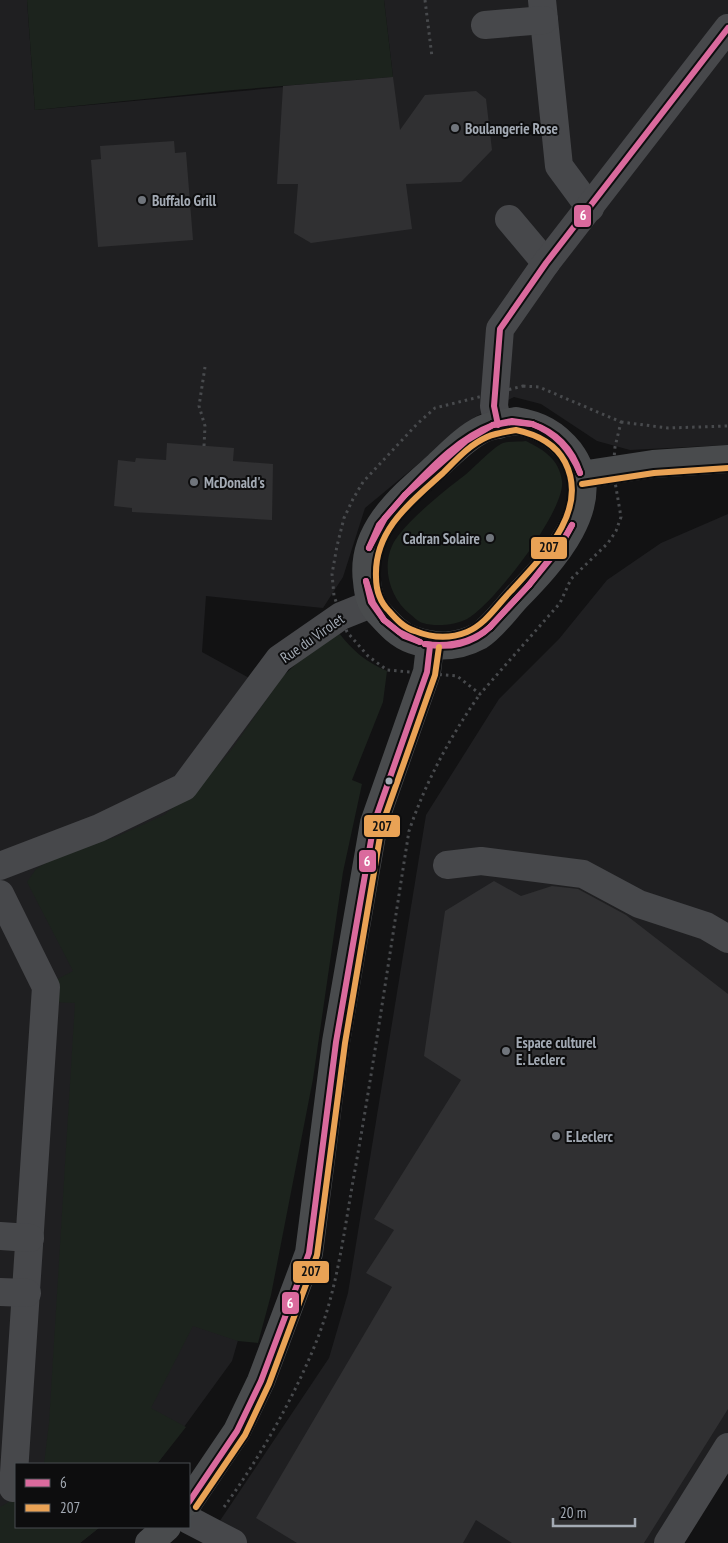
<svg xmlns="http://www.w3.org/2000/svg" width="728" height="1543" viewBox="0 0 728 1543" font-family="'PT Sans Narrow',sans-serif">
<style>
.built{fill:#1f1f21}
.green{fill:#1c231d}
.building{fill:#303032}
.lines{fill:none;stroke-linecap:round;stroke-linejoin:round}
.path{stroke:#484a4d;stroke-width:3;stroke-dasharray:2.5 4;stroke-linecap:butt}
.minor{stroke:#47484b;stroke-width:28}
.major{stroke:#494b4d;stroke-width:28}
.bus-1-casing{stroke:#0d0d0e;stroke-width:10}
.bus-2-casing{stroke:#0d0d0e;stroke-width:10}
.bus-1{stroke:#da6a9d;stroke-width:6}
.bus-2{stroke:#e9a255;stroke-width:6}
.poi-dot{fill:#70757c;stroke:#0d0d0e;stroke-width:2}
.bus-dot{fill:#a3aab4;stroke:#0d0d0e;stroke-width:2}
.labels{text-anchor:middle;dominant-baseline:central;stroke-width:4;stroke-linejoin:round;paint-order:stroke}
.poi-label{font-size:15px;font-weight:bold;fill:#a3aab4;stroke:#0d0d0e;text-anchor:start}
.street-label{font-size:15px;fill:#a3aab4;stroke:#0d0d0e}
.line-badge{stroke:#0d0d0e;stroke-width:2}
.badge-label{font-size:14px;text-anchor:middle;font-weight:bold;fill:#fff}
.pale-badge-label{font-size:14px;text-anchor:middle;font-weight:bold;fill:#111}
</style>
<rect width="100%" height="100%" fill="#121213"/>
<!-- built -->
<g class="built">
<polygon points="0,0 27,0 35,110 393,77 384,0 728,0 728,445 630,450 597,441 541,404 514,397 475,417 365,508 343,577 323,608 206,596 202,652 311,712 264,1251 232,1361 157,1464 16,1464 16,1527 100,1527 80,1543 0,1543"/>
<polygon points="728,514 728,1465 678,1543 205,1543 329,1358 348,1293 426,815 499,699 559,639 607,580 661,543"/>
</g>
<!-- green -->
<g class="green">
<polygon points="27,0 384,0 393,77 234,90 35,110"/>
<path d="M526,441C544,450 559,459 562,481C566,510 493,605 467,619C456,625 435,627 423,623C418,622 414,617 410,614C388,597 379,560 398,536C414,515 444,491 465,475C475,467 492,448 503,443C509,441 519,442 526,441Z"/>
<path d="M339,633C353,651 366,662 387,671L383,702L352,780L362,784L343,872L313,1079L271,1295L258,1343L238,1341L193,1326L151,1408L186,1427L157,1464H44L49,1423L75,1003L51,1002L52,982L73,971L27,882L36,869L51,860L118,836L164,815L200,786L232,749L283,676L320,642Z"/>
<polygon points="16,1498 16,1527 100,1527 80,1543 0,1543 0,1507"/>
</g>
<!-- building -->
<g class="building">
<polygon points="393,77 400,130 425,95 476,91 486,99 492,150 461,182 406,184 412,229 311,243 294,233 298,184 277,184 283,86"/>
<polygon points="174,141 175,153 186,152 193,240 98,247 91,160 101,159 100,146"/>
<polygon points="167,443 234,448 233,461 273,464 272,520 132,512 132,508 114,506 118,460 135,462 136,458 166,460"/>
<polygon points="494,881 521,896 552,886 578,889 626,915 728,994 728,1409 644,1543 512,1543 476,1520 463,1543 297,1543 256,1518 392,1287 366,1273 394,1230 374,1219 461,1080 424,1056 445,911"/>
</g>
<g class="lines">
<!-- path -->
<g class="path">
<polyline points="425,0 432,57"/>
<polygon points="523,386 539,387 621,422 615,447 613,470 621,517 616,531 608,543 571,579 560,603 480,694 457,676 387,670 368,656 347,632 334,596 332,574 337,546 344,518 353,499 363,482 417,424 435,408"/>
<polyline points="621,422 668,428 728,426"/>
<polyline points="204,446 205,426 199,406 205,367"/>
<path d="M224,1507C261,1456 298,1391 320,1332C339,1280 345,1224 355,1170C375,1057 391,944 409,831C426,781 450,737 480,694"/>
</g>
<!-- minor -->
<g class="minor">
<polyline points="542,0 559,166 590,208"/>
<polyline points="485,25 544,20"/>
<polyline points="509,219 546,263"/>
<polyline points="498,425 494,406 500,329 546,263 728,28"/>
<polyline points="447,865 481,861 583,874 639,904 706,926 728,939"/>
<polyline points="0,866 99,828 184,787 279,659 341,616 371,604"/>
<polyline points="0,894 46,987 13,1488"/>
<polyline points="0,1236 30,1238"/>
<polyline points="0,1292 27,1293"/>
<polyline points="189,1520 233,1543"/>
<polyline points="668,1543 728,1447"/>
</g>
<!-- major -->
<g class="major">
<path d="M516,421C539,425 555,433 570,452C608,503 550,563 516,598C505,610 492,628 479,636C457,648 436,648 413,640C398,635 388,623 378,612C370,603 368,593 367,581C360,531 402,497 436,467C450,454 466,437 483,429C493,425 505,423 516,421Z"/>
<polyline points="581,475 653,464 728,459"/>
<polyline points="189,1502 237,1431 261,1381 309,1253 336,1042 374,823 427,672 430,646"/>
<polyline points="149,1543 167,1527"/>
</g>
<defs>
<g id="bus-1">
<path d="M532,424C556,432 572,448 580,473"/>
<path d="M532,424C556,433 570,450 580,473"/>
<polyline points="493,425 512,421 532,424"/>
<polyline points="493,425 512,422 532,424"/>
<polyline points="498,425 494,406 500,329 546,263 728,28"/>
<path d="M405,495C430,469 458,438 493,425"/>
<polyline points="405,495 466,441 493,425"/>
<polyline points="369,548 379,525 405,495"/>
<polyline points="369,548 385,518 405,495"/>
<polyline points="366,581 373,603 384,620"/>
<polyline points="366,581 371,602 384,620"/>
<polyline points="529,585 561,544 572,525"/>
<polyline points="529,585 560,547 572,525"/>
<polyline points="384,620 399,632 420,642"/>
<polyline points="384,620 404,636 420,642"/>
<polyline points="490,627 529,585"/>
<polyline points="490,627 529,585"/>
<path d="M425,644C449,647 472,643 490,627"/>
<path d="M425,644C449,649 473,644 490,627"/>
<polyline points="189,1502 237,1431 261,1381 309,1253 336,1042 374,823 427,672 430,646"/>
</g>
<g id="bus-2">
<path d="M516,430C535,434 555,443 565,462C590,511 542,557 511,591C497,605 486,624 467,632C450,639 432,638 415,631C404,628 396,619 389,611C379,601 376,590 376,577C374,530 411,502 443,473C456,460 469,445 487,437C496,433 506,432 516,430Z"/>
<polyline points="582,484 654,473 728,468"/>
<polyline points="196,1507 245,1435 269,1384 317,1255 345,1043 382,825 435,675 439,647"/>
</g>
</defs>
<!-- bus-1 casing -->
<use href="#bus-1" class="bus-1-casing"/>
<!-- bus-2 casing -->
<use href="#bus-2" class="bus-2-casing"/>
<!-- bus-1 -->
<use href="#bus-1" class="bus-1"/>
<!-- bus-2 -->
<use href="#bus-2" class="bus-2"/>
</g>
<!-- markers -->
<g class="poi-dot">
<circle cx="455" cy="128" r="5"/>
<circle cx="142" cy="200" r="5"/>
<circle cx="194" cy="482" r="5"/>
<circle cx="490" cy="538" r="5"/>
<circle cx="506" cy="1051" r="5"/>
<circle cx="556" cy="1136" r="5"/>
</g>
<circle class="bus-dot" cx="389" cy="781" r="4.5"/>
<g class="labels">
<!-- poi labels -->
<g class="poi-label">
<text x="465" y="128">Boulangerie Rose</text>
<text x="152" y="200">Buffalo Grill</text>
<text x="204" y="482">McDonald's</text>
<text x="480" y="538" text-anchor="end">Cadran Solaire</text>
<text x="516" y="1042">Espace culturel<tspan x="516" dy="17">E. Leclerc</tspan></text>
<text x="566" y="1136">E.Leclerc</text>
</g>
<!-- street labels -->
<g class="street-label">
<text transform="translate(312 638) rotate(-35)">Rue du Virolet</text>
</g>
</g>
<g class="line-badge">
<rect x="573" y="204" width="19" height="24" rx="5" fill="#da6a9d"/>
<rect x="530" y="536" width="38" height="24" rx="5" fill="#e9a255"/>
<rect x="363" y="814" width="38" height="24" rx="5" fill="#e9a255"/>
<rect x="358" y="849" width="19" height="24" rx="5" fill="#da6a9d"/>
<rect x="292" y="1260" width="38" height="24" rx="5" fill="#e9a255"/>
<rect x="281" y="1291" width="19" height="24" rx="5" fill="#da6a9d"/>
</g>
<g class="badge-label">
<text x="583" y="220">6</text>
<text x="367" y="866">6</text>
<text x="290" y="1308">6</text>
</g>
<g class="pale-badge-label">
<text x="549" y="552">207</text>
<text x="382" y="831">207</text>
<text x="311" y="1276">207</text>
</g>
<!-- legend -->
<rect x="15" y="1463" width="175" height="65" fill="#0d0d0e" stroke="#494c50"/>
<rect x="25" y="1479" width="25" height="8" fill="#da6a9d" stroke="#494c50"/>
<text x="60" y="1488" font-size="15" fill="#a3aab4">6</text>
<rect x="25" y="1504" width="25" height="8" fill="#e9a255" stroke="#494c50"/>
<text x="60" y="1513" font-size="15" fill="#a3aab4">207</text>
<!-- scale -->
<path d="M553 1518v8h82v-8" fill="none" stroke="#a3aab4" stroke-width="2.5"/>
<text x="560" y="1518" font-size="15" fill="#a3aab4" stroke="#0d0d0e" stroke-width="4" paint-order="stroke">20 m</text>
</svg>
